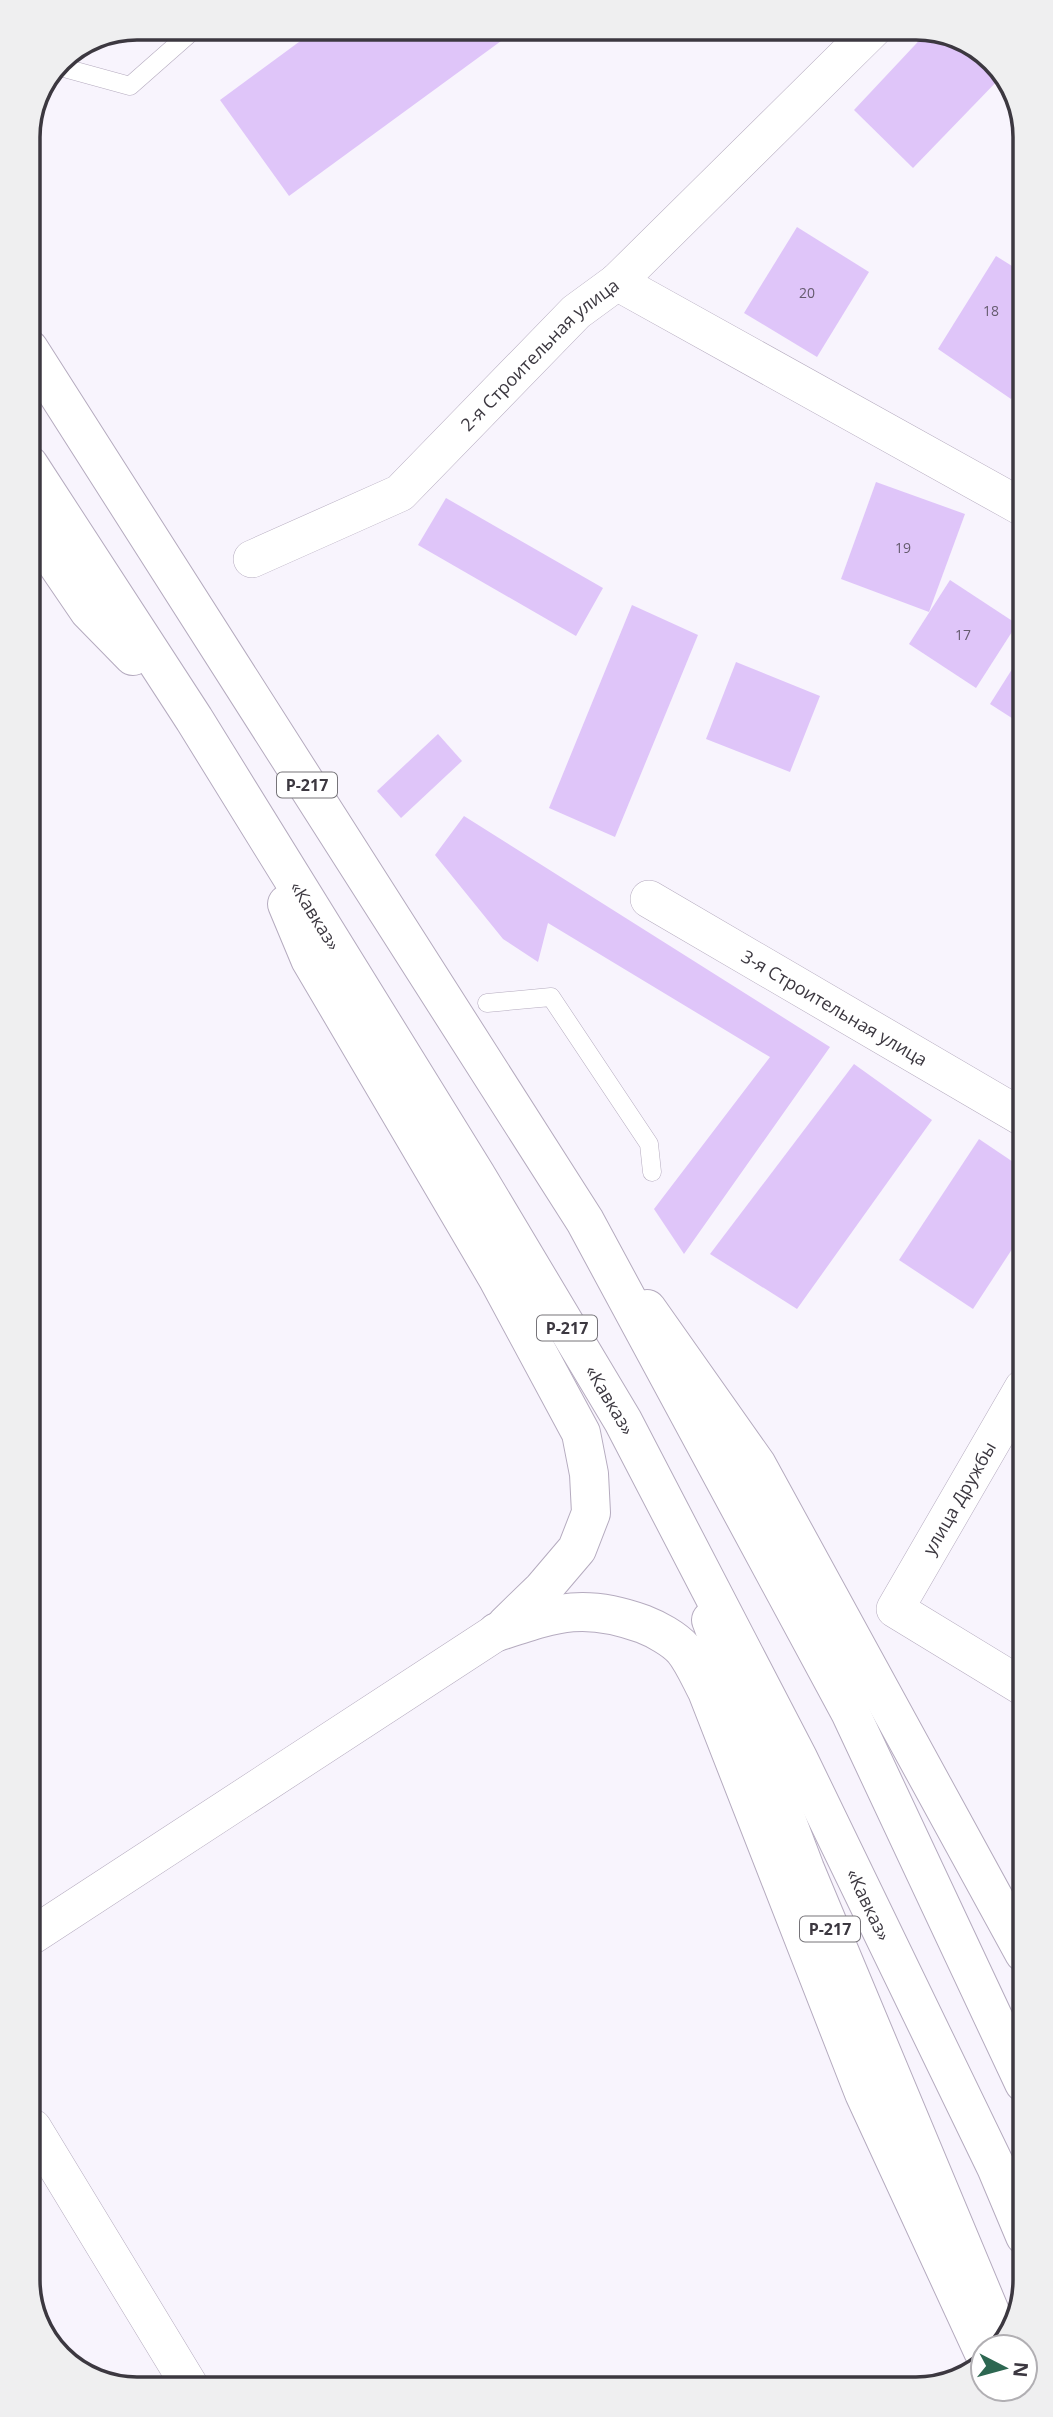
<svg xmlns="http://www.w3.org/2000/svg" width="1053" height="2417" viewBox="0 0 1053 2417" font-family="'Open Sans',sans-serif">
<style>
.building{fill:#dfc5f9}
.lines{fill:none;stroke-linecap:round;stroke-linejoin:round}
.service-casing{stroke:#b5abbf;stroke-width:19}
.minor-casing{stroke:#b5abbf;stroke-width:38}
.primary-casing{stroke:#b5abbf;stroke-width:40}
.trunk-casing{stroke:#b5abbf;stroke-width:40}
.service{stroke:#fff;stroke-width:18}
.minor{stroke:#fff;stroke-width:37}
.primary{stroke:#fff;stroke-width:38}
.trunk{stroke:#fff;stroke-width:38}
.labels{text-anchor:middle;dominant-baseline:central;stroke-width:5;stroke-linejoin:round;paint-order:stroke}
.number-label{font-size:14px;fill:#655b6e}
.shield{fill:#fff;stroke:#767479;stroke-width:2}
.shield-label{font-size:16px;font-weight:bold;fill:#3c3840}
.street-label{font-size:18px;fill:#3c3840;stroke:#fff}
.rim{fill:none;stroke:#3c3840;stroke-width:3.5}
</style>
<rect width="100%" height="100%" fill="#f8f4fd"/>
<!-- building -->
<g class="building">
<polygon points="318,28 519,28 289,196 220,100"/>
<polygon points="929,30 982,50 1001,77 913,168 854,110"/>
<polygon points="797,227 869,272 817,357 744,313"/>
<polygon points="996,256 1020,271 1020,385 1011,399 938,349"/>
<polygon points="876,482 965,514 929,612 841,579"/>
<polygon points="446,498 603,588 576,636 418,545"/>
<polygon points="950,580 1017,624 976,688 909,644"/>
<polygon points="632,605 698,635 615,837 549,808"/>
<polygon points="1021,655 1021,724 990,704"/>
<polygon points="736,662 820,696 790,772 706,739"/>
<polygon points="438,734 462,761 401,818 377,791"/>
<polygon points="464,816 830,1047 684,1254 654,1209 770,1057 548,923 538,962 503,939 435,855"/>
<polygon points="854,1064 932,1120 797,1309 710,1254"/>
<polygon points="979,1139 1022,1168 1022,1234 973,1309 899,1260"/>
</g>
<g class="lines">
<defs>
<g id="service">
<polyline points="57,66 130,86 189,34 191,28"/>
<polyline points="487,1003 551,997 649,1144 652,1172"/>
</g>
<g id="minor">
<polyline points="617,282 1020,506"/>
<path id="s1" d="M252,559L400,493L576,312L617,282L874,28"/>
<path id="s2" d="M649,899L1022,1117"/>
<polyline points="1023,1388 895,1609 1023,1687"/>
<polyline points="33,1935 497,1632"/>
<polyline points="33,2128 191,2388"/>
</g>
<g id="primary">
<polyline points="647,1309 757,1465 1024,1953"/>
<polyline points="711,1620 805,1869 1003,2343"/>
</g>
<g id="trunk">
<polyline points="29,349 585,1221 850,1712 1024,2083"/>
<path id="s3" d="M29,465L194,719L476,1175L623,1421L798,1758L996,2167L1025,2236"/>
<polyline points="29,523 89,611 133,656"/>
<polyline points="287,904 310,959 497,1277 581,1433 589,1474 591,1513 577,1549 543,1589 506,1625"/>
<path d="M497,1632C555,1613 583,1602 643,1624C656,1629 674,1639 683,1649C693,1661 700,1678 707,1691L864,2093L983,2351"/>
</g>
</defs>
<!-- service casing -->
<use href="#service" class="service-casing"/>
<!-- minor casing -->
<use href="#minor" class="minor-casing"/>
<!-- primary casing -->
<use href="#primary" class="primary-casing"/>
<!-- trunk casing -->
<use href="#trunk" class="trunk-casing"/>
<!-- service -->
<use href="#service" class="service"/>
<!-- minor -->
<use href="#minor" class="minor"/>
<!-- primary -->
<use href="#primary" class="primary"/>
<!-- trunk -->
<use href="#trunk" class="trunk"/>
</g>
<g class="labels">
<!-- number labels -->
<g class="number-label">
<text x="807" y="292">20</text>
<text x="991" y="310">18</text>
<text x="903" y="547">19</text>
<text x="963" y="634">17</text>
</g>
<!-- shield labels -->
<g class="shield">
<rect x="277" y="772.5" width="60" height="25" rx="5"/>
<rect x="537" y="1315.5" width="60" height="25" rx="5"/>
<rect x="800" y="1916.5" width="60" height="25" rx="5"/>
</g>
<g class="shield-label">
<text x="307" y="785">Р-217</text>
<text x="567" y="1328">Р-217</text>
<text x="830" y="1929">Р-217</text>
</g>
<!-- street labels -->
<g class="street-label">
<text stroke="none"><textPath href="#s1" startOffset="359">2-я Строительная улица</textPath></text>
<text stroke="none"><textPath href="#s3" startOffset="534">«Кавказ»</textPath></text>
<text stroke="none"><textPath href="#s2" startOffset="215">3-я Строительная улица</textPath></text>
<text stroke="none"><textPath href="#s3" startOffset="1101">«Кавказ»</textPath></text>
<text transform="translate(959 1498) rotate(-60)">улица Дружбы</text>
<text stroke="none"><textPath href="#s3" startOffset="1668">«Кавказ»</textPath></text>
</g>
</g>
<!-- crop -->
<path d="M0 0H1053V2417H0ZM137 40H916A97 97 0 0 1 1013 137V2280A97 97 0 0 1 916 2377H137A97 97 0 0 1 40 2280V137A97 97 0 0 1 137 40Z" fill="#efeff0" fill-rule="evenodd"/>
<path class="rim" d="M137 40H916A97 97 0 0 1 1013 137V2280A97 97 0 0 1 916 2377H137A97 97 0 0 1 40 2280V137A97 97 0 0 1 137 40Z"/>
<!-- north arrow -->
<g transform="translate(1004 2368) rotate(96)"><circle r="33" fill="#ffffff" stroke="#b1afb3" stroke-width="2"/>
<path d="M0-5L12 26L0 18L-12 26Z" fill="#2d6751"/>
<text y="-10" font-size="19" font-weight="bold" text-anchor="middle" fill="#3c3840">N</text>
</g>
</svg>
